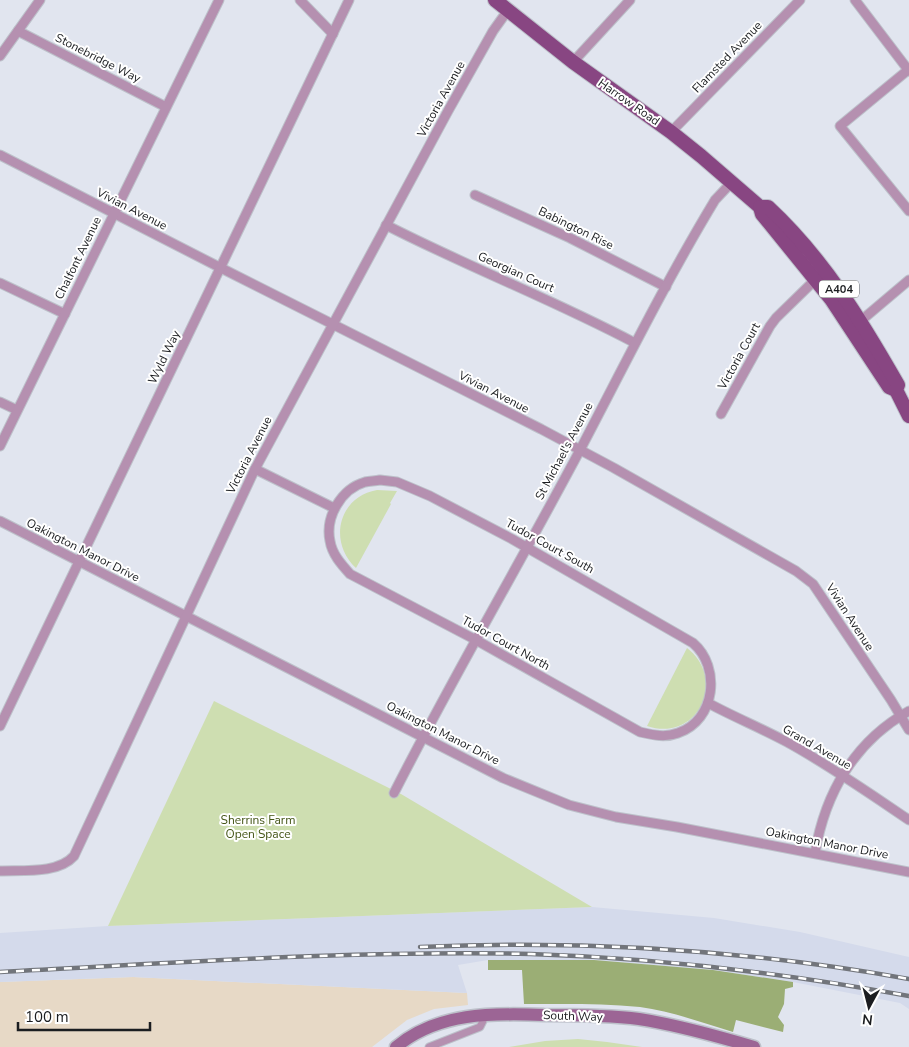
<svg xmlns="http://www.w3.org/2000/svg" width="909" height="1047" viewBox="0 0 909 1047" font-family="'Nunito Sans',sans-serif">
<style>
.industrial{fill:#e7d9c6}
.built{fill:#d4daeb}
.green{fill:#cedeb1}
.forest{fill:#9bae75}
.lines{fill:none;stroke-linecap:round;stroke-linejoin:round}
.pedestrian-casing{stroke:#bdc1ca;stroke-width:9}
.minor-casing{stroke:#bdc1ca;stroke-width:11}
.secondary-casing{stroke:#bdc1ca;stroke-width:15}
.primary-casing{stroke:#bdc1ca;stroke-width:16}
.pedestrian{stroke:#b590b0;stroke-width:7}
.minor{stroke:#b590b0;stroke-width:9}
.secondary{stroke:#9c6595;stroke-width:12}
.primary{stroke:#884682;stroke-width:14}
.rail-casing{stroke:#72757b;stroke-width:4.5}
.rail{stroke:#fff;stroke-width:2.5;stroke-dasharray:8;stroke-linecap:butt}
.labels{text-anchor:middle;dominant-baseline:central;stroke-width:4;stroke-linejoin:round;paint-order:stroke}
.shield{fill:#fff;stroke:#5f6163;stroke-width:1}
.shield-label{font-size:11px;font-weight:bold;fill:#1b1d20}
.street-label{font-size:12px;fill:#1b1d20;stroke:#fff}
.park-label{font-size:12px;fill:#445517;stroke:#fff}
</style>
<rect width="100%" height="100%" fill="#e1e5ef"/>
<!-- industrial -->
<polygon class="industrial" points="133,977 467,993 468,1005 434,1009 407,1020 372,1047 0,1047 0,982"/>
<!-- built -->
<polygon class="built" points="592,907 714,918 800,932 909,957 909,1009 900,1003 793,982 713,970 594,960 488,960 458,965 467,993 133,977 0,982 0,933 108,926"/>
<!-- green -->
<g class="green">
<path d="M377,490L397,491L390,503L391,504L356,568C328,542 338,497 377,490Z"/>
<path d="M687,648C728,680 697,743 647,726Z"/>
<polygon points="214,701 401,794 592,907 108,926"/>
<polygon points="578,1039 607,1042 642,1047 509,1047 545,1041"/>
</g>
<!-- forest -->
<path class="forest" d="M488,960H594L713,970L793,982V987L785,989L784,1004L778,1017L784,1025L783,1032L736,1020L733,1032C703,1023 671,1011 640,1007C601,1003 562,1004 524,1004L522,970H488Z"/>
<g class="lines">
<defs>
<polyline id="pedestrian" points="429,1047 480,1027 483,1021 483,1015"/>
<g id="minor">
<polyline points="300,0 333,34"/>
<polyline points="855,0 909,71"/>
<polyline points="18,31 166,107"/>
<polyline points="0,56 40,0"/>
<polyline points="573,62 630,0"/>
<polyline points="908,70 840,126 909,211"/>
<polyline points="671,132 800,0"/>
<polyline points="0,155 221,268 541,429 614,468 796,571 813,584 891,700 909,730"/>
<polyline points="475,195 570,238 666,287"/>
<path d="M386,225C468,267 554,300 635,343"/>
<polyline points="0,283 65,314"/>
<polyline points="857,324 909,280"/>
<polyline points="0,402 17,410"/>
<polyline points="721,414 770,326 776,318 818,277"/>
<polyline points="0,446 219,0"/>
<polyline points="255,469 334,508"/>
<path d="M380,480L397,482L430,496L512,539L693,643C721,667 716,720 678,733C665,738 653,735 640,732L476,640L350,574C341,564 332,554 330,541C325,517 341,489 365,482C370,481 375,481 380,480Z"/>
<polyline points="0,521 503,778 569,805 616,817 677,827 909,872"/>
<path d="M708,703C734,717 761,728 787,742C829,765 869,793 909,820"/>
<polyline points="0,726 349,0"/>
<path d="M394,793C453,677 519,565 580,450C624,366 666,281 715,200L732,182"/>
<path d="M815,853C825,793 855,741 909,711"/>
<path d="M0,871C23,870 58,874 74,856L255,469L448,111L493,31L508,10"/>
</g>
<path id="secondary" d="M396,1047C438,1012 492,1013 544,1015C576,1015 608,1015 639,1019C678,1025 717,1036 754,1047"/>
<g id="primary">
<polyline points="495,0 573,62 671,132 701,156 760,207 762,214 831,299 889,387 896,390"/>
<path d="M760,207H768C823,258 861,320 898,385L896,390L909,416"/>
</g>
</defs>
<!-- pedestrian casing -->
<use href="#pedestrian" class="pedestrian-casing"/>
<!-- minor casing -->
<use href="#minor" class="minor-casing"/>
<!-- secondary casing -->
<use href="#secondary" class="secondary-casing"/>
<!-- primary casing -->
<use href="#primary" class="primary-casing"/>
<!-- pedestrian -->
<use href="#pedestrian" class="pedestrian"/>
<!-- minor -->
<use href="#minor" class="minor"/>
<!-- secondary -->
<use href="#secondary" class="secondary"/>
<!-- primary -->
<use href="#primary" class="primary"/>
<defs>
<g id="rail">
<path d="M420,947C583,940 748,950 909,979"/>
<path d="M0,972C177,963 354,950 531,954C658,958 784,973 909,996"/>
</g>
</defs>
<!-- rail casing -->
<use href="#rail" class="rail-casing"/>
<!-- rail -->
<use href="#rail" class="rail"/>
</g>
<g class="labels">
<!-- shield labels -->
<rect class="shield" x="819" y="280.5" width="40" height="17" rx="4"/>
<g class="shield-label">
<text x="839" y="289">A404</text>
</g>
<!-- street labels -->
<g class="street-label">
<text transform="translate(727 57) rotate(-46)">Flamsted Avenue</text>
<text transform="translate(98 58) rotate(27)">Stonebridge Way</text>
<text transform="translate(441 99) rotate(-61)">Victoria Avenue</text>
<text transform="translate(629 102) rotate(35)">Harrow Road</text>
<text transform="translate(132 209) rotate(27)">Vivian Avenue</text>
<text transform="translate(576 228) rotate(26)">Babington Rise</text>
<text transform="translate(78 258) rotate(-64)">Chalfont Avenue</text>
<text transform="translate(516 272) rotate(24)">Georgian Court</text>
<text transform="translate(739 356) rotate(-61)">Victoria Court</text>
<text transform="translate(164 357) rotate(-64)">Wyld Way</text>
<text transform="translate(494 392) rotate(27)">Vivian Avenue</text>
<text transform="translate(564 451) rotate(-62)">St Michael's Avenue</text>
<text transform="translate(249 455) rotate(-63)">Victoria Avenue</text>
<text transform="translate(550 546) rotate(29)">Tudor Court South</text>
<text transform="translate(83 550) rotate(27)">Oakington Manor Drive</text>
<text transform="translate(850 617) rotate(57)">Vivian Avenue</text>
<text transform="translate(506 643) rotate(29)">Tudor Court North</text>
<text transform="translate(443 733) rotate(27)">Oakington Manor Drive</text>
<text transform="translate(817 747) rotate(30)">Grand Avenue</text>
<text transform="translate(827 843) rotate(11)">Oakington Manor Drive</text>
<text transform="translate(573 1016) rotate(2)">South Way</text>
</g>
<!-- park labels -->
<g class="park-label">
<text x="258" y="820">Sherrins Farm<tspan x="258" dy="14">Open Space</tspan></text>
</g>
</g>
<!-- north arrow -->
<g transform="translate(869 1007) rotate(187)" stroke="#ffffff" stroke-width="4" paint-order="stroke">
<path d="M0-4L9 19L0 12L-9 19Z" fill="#1b1d20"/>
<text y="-8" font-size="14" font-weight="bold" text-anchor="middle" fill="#1b1d20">N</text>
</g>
<!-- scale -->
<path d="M18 1022v8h132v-8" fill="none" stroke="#1b1d20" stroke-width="2.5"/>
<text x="25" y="1022" font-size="15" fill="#1b1d20" stroke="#ffffff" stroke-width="4" paint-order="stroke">100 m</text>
</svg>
